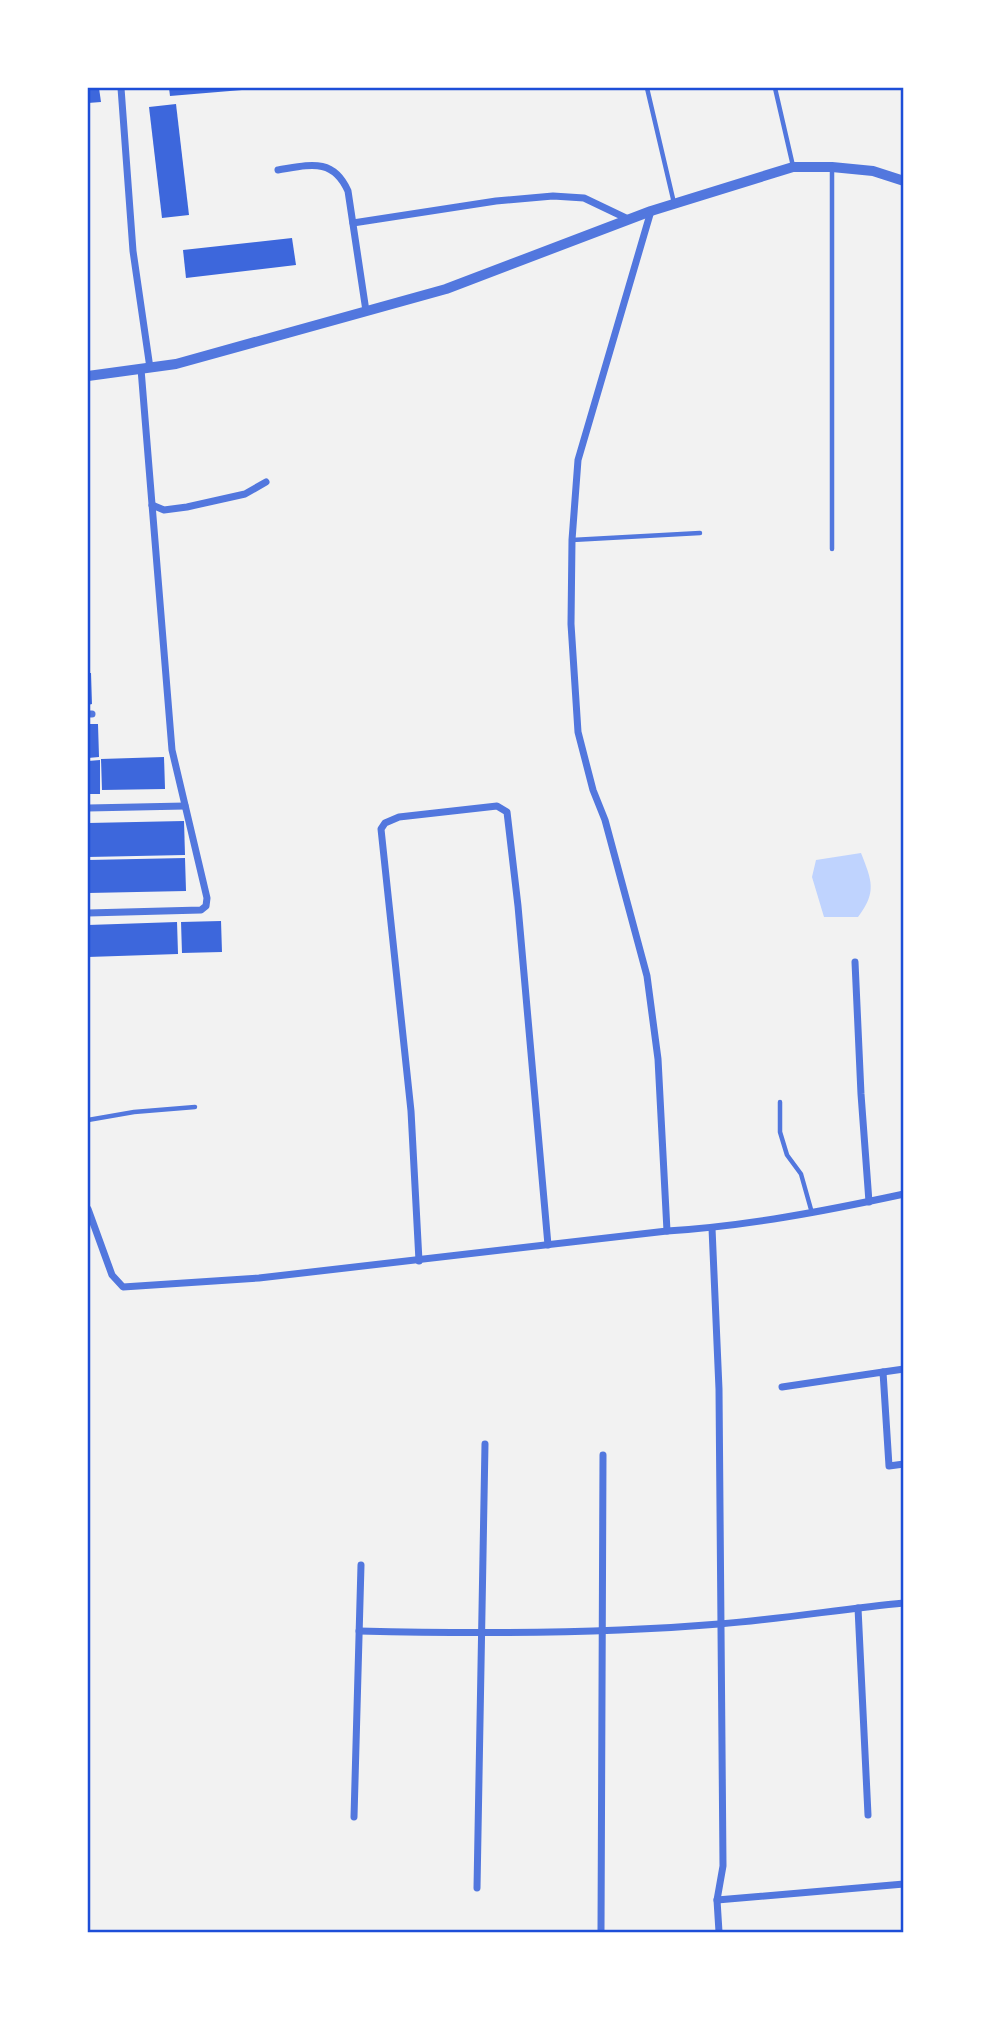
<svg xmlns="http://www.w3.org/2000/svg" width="991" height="2020" viewBox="0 0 991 2020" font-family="'Golos Text',sans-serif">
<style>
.water{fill:#bfd3fe}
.building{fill:#3d67dc}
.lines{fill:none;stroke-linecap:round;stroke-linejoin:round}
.service{stroke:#5277de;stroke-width:4.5}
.minor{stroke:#5277de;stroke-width:7}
.tertiary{stroke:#5277de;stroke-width:10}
.neatline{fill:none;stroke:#1d4ed8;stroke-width:2.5}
</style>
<rect width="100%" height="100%" fill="#f2f2f2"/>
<!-- water -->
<path class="water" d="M861,853C872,881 877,892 858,917H824L812,877L816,860Z"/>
<!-- building -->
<g class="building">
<polygon points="88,88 99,88 101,102 88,103"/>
<polygon points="169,88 254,88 254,89 170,96"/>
<polygon points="176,104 189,215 162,218 149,107"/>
<polygon points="292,238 296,265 186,278 183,250"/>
<polygon points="88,673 91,673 92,704 88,705"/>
<polygon points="88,724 98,724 99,757 88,758"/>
<polygon points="164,757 165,789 102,790 101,759"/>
<polygon points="100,760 100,794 88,794 88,761"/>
<polygon points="184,821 185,855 88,857 88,823"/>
<polygon points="185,858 186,891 88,893 88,860"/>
<polygon points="221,921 222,952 182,953 181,922"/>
<polygon points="177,922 178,954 88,957 88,925"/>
</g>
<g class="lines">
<!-- service -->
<g class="service">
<polyline points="647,88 674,203"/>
<polyline points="775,88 793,166"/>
<polyline points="572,540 700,533"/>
<polyline points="832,549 832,168"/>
<polyline points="780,1102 780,1132 787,1155 801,1174 812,1213"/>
<polyline points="88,1120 134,1112 195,1107"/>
</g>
<!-- minor -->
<g class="minor">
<polyline points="121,88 133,251 150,368"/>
<path d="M278,170C309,165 333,157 348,191L366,311"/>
<polyline points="651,211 578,460 572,540 571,624 578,732 593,790 605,820 647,976 658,1059 667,1231"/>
<polyline points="353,223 496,201 553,196 584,198 628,219"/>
<polyline points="152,505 164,510 187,507 245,494 266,482"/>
<polyline points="88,714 92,714"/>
<polyline points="88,808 185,806"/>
<polyline points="88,913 201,910 206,906 207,898 172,750 141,369"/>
<polyline points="855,962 861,1094 869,1202"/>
<path d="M88,1209L112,1275L123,1287L259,1278L667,1231C747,1226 825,1211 904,1194"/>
<polyline points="712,1228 719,1389 723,1866 717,1900 719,1932"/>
<polyline points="419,1261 411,1111 381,829 385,823 399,817 497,806 507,812 518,906 548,1245"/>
<polyline points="883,1372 904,1369"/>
<polyline points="782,1387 883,1372 889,1466 904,1464"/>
<polyline points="858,1608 868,1815"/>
<path d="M359,1631C479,1634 599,1634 719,1624C781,1619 842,1609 904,1603"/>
<polyline points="354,1817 361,1565"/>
<polyline points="477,1888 485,1444"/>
<polyline points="717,1900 904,1884"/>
<polyline points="601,1932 603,1455"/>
</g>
<!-- tertiary -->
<polyline class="tertiary" points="88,376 176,364 446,289 651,211 793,167 832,167 873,171 904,181"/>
</g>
<!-- border -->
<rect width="991" height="2020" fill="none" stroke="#ffffff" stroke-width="178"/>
<rect x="89" y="89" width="813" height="1842" class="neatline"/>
</svg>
